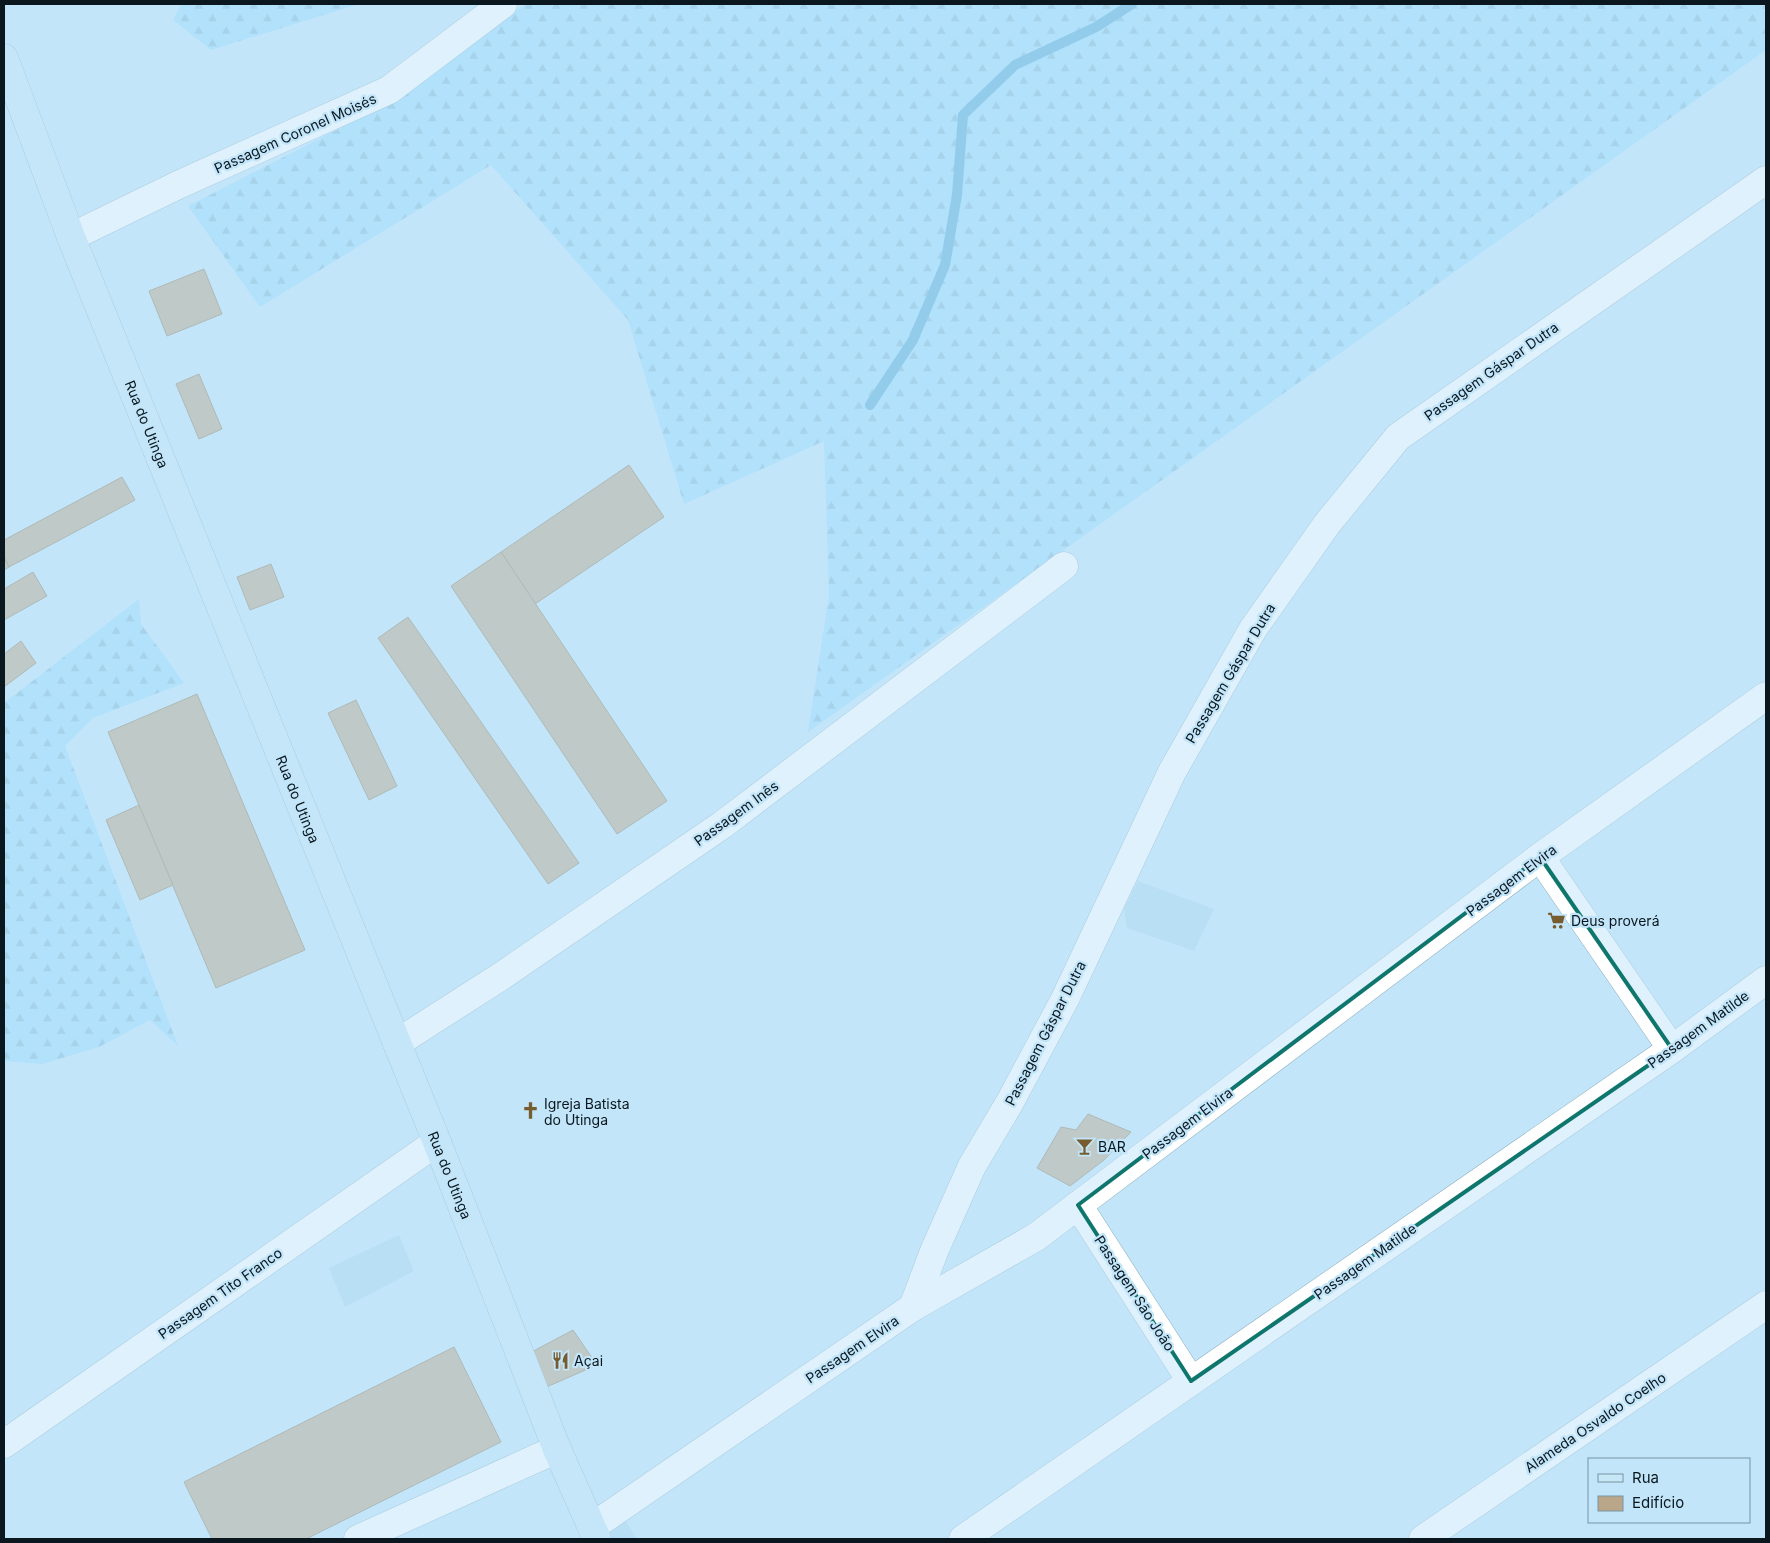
<svg xmlns="http://www.w3.org/2000/svg" width="1770" height="1543" viewBox="0 0 1770 1543" font-family="Inter,sans-serif">
<style>
.built{fill:#aed8f0}
.forest{fill:url(#forest-firs)}
.lines{fill:none;stroke-linecap:round;stroke-linejoin:round}
.stream{stroke:#58add7;stroke-width:10}
.building{fill:#baa78a;stroke:#958468}
.street-casing{stroke:#8eafc2;stroke-width:29}
.secondary-casing{stroke:#8eafc2;stroke-width:29}
.street{stroke:#fff;stroke-width:28}
.secondary{stroke:#c6e7f6;stroke-width:28}
.marked{fill:none;stroke:#0f766e;stroke-width:4;stroke-linejoin:round}
.labels{text-anchor:middle;dominant-baseline:central;stroke-width:4.5;stroke-linejoin:round;paint-order:stroke}
.street-label{font-size:14px;fill:#0a171e;stroke:#c2e5f9}
.poi-label{font-size:14px;fill:#0a171e;stroke:#c2e5f9;text-anchor:start}
</style>
<defs>
<pattern id="forest-firs" width="22" height="20" patternUnits="userSpaceOnUse" patternTransform="scale(1.25)"><rect width="22" height="20" fill="#9bdbfd"/><path d="M5 1l3.5 6h-7zM16 11l3.5 6h-7z" fill="#84bbd8"/></pattern>
</defs>
<rect width="100%" height="100%" fill="#c2e5f9"/>
<!-- built -->
<g class="built">
<polygon points="1138,881 1214,909 1194,951 1127,928 1124,909"/>
<polygon points="399,1235 414,1271 345,1307 329,1268"/>
<polygon points="622,1515 637,1539 599,1539"/>
</g>
<!-- forest -->
<g class="forest">
<polygon points="181,4 359,4 211,50 173,20"/>
<polygon points="525,4 1766,4 1766,50 808,732 829,595 824,441 684,504 628,320 491,165 260,307 188,206 403,96"/>
<polygon points="139,599 141,624 184,683 93,718 65,746 178,1046 150,1020 99,1047 42,1064 4,1061 4,703"/>
</g>
<g class="lines">
<!-- stream -->
<polyline class="stream" points="870,405 913,340 945,265 957,195 963,115 1015,65 1096,27 1132,4"/>
</g>
<!-- building -->
<g class="building">
<polygon points="204,269 222,314 167,336 149,291"/>
<polygon points="199,374 222,429 199,439 176,384"/>
<polygon points="629,465 664,517 535,604 501,552"/>
<polygon points="122,477 135,500 9,567 4,557 4,540"/>
<polygon points="501,552 667,801 617,834 451,586"/>
<polygon points="4,557 9,567 4,570"/>
<polygon points="271,564 284,597 250,610 237,577"/>
<polygon points="33,572 47,596 4,620 4,589"/>
<polygon points="408,617 579,863 548,884 378,638"/>
<polygon points="21,641 36,663 4,687 4,654"/>
<polygon points="197,694 305,950 216,988 108,732"/>
<polygon points="356,700 397,786 369,800 328,713"/>
<polygon points="139,805 173,885 140,900 106,820"/>
<polygon points="1088,1114 1131,1132 1104,1160 1070,1186 1037,1168 1061,1127 1076,1130"/>
<polygon points="573,1330 597,1365 535,1392 526,1355"/>
<polygon points="454,1347 501,1442 306,1539 212,1539 184,1482"/>
</g>
<g class="lines">
<defs>
<g id="street">
<polyline points="71,237 178,185 389,90 503,4"/>
<polyline points="1540,857 1672,1049"/>
<polyline points="397,1043 503,975 722,825 1064,566"/>
<polyline points="1078,1205 1191,1381"/>
<polyline points="913,1307 935,1249 972,1166 1010,1102 1065,999 1172,772 1253,629 1327,524 1398,437 1766,180"/>
<polyline points="4,1444 437,1142"/>
<polyline points="592,1527 913,1307 1036,1237 1540,857 1766,696"/>
<polyline points="358,1539 557,1449"/>
<polyline points="963,1539 1672,1049 1766,980"/>
<polyline points="1423,1539 1766,1305"/>
</g>
<polyline id="secondary" points="4,58 71,237 437,1142 557,1449 597,1539"/>
</defs>
<!-- street casing -->
<use href="#street" class="street-casing"/>
<!-- secondary casing -->
<use href="#secondary" class="secondary-casing"/>
<!-- street -->
<use href="#street" class="street"/>
<!-- secondary -->
<use href="#secondary" class="secondary"/>
</g>
<!-- marked area -->
<path d="M0 0H1770V1543H0ZM1540,857L1672,1049L1191,1381L1078,1205Z" fill="#c2e5f9" fill-opacity=".55" fill-rule="evenodd"/>
<path class="marked" d="M1540,857L1672,1049L1191,1381L1078,1205Z"/>
<!-- icons -->
<defs>
<symbol id="supermarket-bare" viewBox="-9 -9 18 18"><path d="M-6-5.5h2.5l.6 2H6L4.5 2H-2.5L-4.4-4H-6ZM-1.5 3.2a1.3 1.3 0 1 0 .1 0ZM3 3.2a1.3 1.3 0 1 0 .1 0Z" fill="#765c2e" stroke="#c2e5f9" stroke-width="2.5" paint-order="stroke"/></symbol>
<symbol id="church-bare" viewBox="-9 -9 18 18"><path d="M-1.2-6h2.4v3.5h3.3v2.4h-3.3V6h-2.4V-.1h-3.3v-2.4h3.3Z" fill="#765c2e" stroke="#c2e5f9" stroke-width="2.5" paint-order="stroke"/></symbol>
<symbol id="bar-bare" viewBox="-9 -9 18 18"><path d="M-6-5H6L.8 .8V4.5H3.5V6h-7V4.5H-.8V.8Z" fill="#765c2e" stroke="#c2e5f9" stroke-width="2.5" paint-order="stroke"/></symbol>
<symbol id="restaurant-bare" viewBox="-9 -9 18 18"><path d="M-5-6h1v4h1v-4h1v4h1v-4h1v5L-1.5 .5V6h-2V.5L-5-1ZM5-6V6H3V1.5H1.5Q1.5-4 5-6Z" fill="#765c2e" stroke="#c2e5f9" stroke-width="2.5" paint-order="stroke"/></symbol>
</defs>
<g fill-rule="evenodd">
<use href="#supermarket-bare" x="1544" y="908" width="25" height="25"/>
<use href="#church-bare" x="518" y="1098" width="25" height="25"/>
<use href="#bar-bare" x="1072" y="1134" width="25" height="25"/>
<use href="#restaurant-bare" x="548" y="1348" width="25" height="25"/>
</g>
<g class="labels">
<!-- street labels -->
<g class="street-label">
<text transform="translate(295 133) rotate(-24)">Passagem Coronel Moisés</text>
<text transform="translate(1491 371) rotate(-35)">Passagem Gáspar Dutra</text>
<text transform="translate(147 424) rotate(68)">Rua do Utinga</text>
<text transform="translate(1230 673) rotate(-59)">Passagem Gáspar Dutra</text>
<text transform="translate(298 799) rotate(68)">Rua do Utinga</text>
<text transform="translate(736 813) rotate(-36)">Passagem Inês</text>
<text transform="translate(1511 880) rotate(-37)">Passagem Elvira</text>
<text transform="translate(1698 1029) rotate(-36)">Passagem Matilde</text>
<text transform="translate(1045 1033) rotate(-63)">Passagem Gáspar Dutra</text>
<text transform="translate(1187 1123) rotate(-37)">Passagem Elvira</text>
<text transform="translate(450 1175) rotate(68)">Rua do Utinga</text>
<text transform="translate(1365 1261) rotate(-35)">Passagem Matilde</text>
<text transform="translate(220 1293) rotate(-35)">Passagem Tito Franco</text>
<text transform="translate(1135 1293) rotate(57)">Passagem São João</text>
<text transform="translate(852 1349) rotate(-34)">Passagem Elvira</text>
<text transform="translate(1595 1422) rotate(-34)">Alameda Osvaldo Coelho</text>
</g>
<!-- poi labels -->
<g class="poi-label">
<text x="1571" y="920">Deus proverá</text>
<text x="544" y="1103">Igreja Batista<tspan x="544" dy="16">do Utinga</tspan></text>
<text x="1098" y="1146">BAR</text>
<text x="574" y="1360">Açai</text>
</g>
</g>
<!-- border -->
<rect width="1770" height="1543" fill="none" stroke="#0a171e" stroke-width="10"/>
<!-- legend -->
<rect x="1588" y="1458" width="162" height="65" fill="#c2e5f9" stroke="#7893a1"/>
<rect x="1598" y="1474" width="25" height="8" fill="#c6e7f6" stroke="#7893a1"/>
<text x="1632" y="1483" font-size="15" fill="#0a171e">Rua</text>
<rect x="1598" y="1496" width="25" height="15" fill="#baa78a" stroke="#7893a1"/>
<text x="1632" y="1508" font-size="15" fill="#0a171e">Edifício</text>
</svg>
